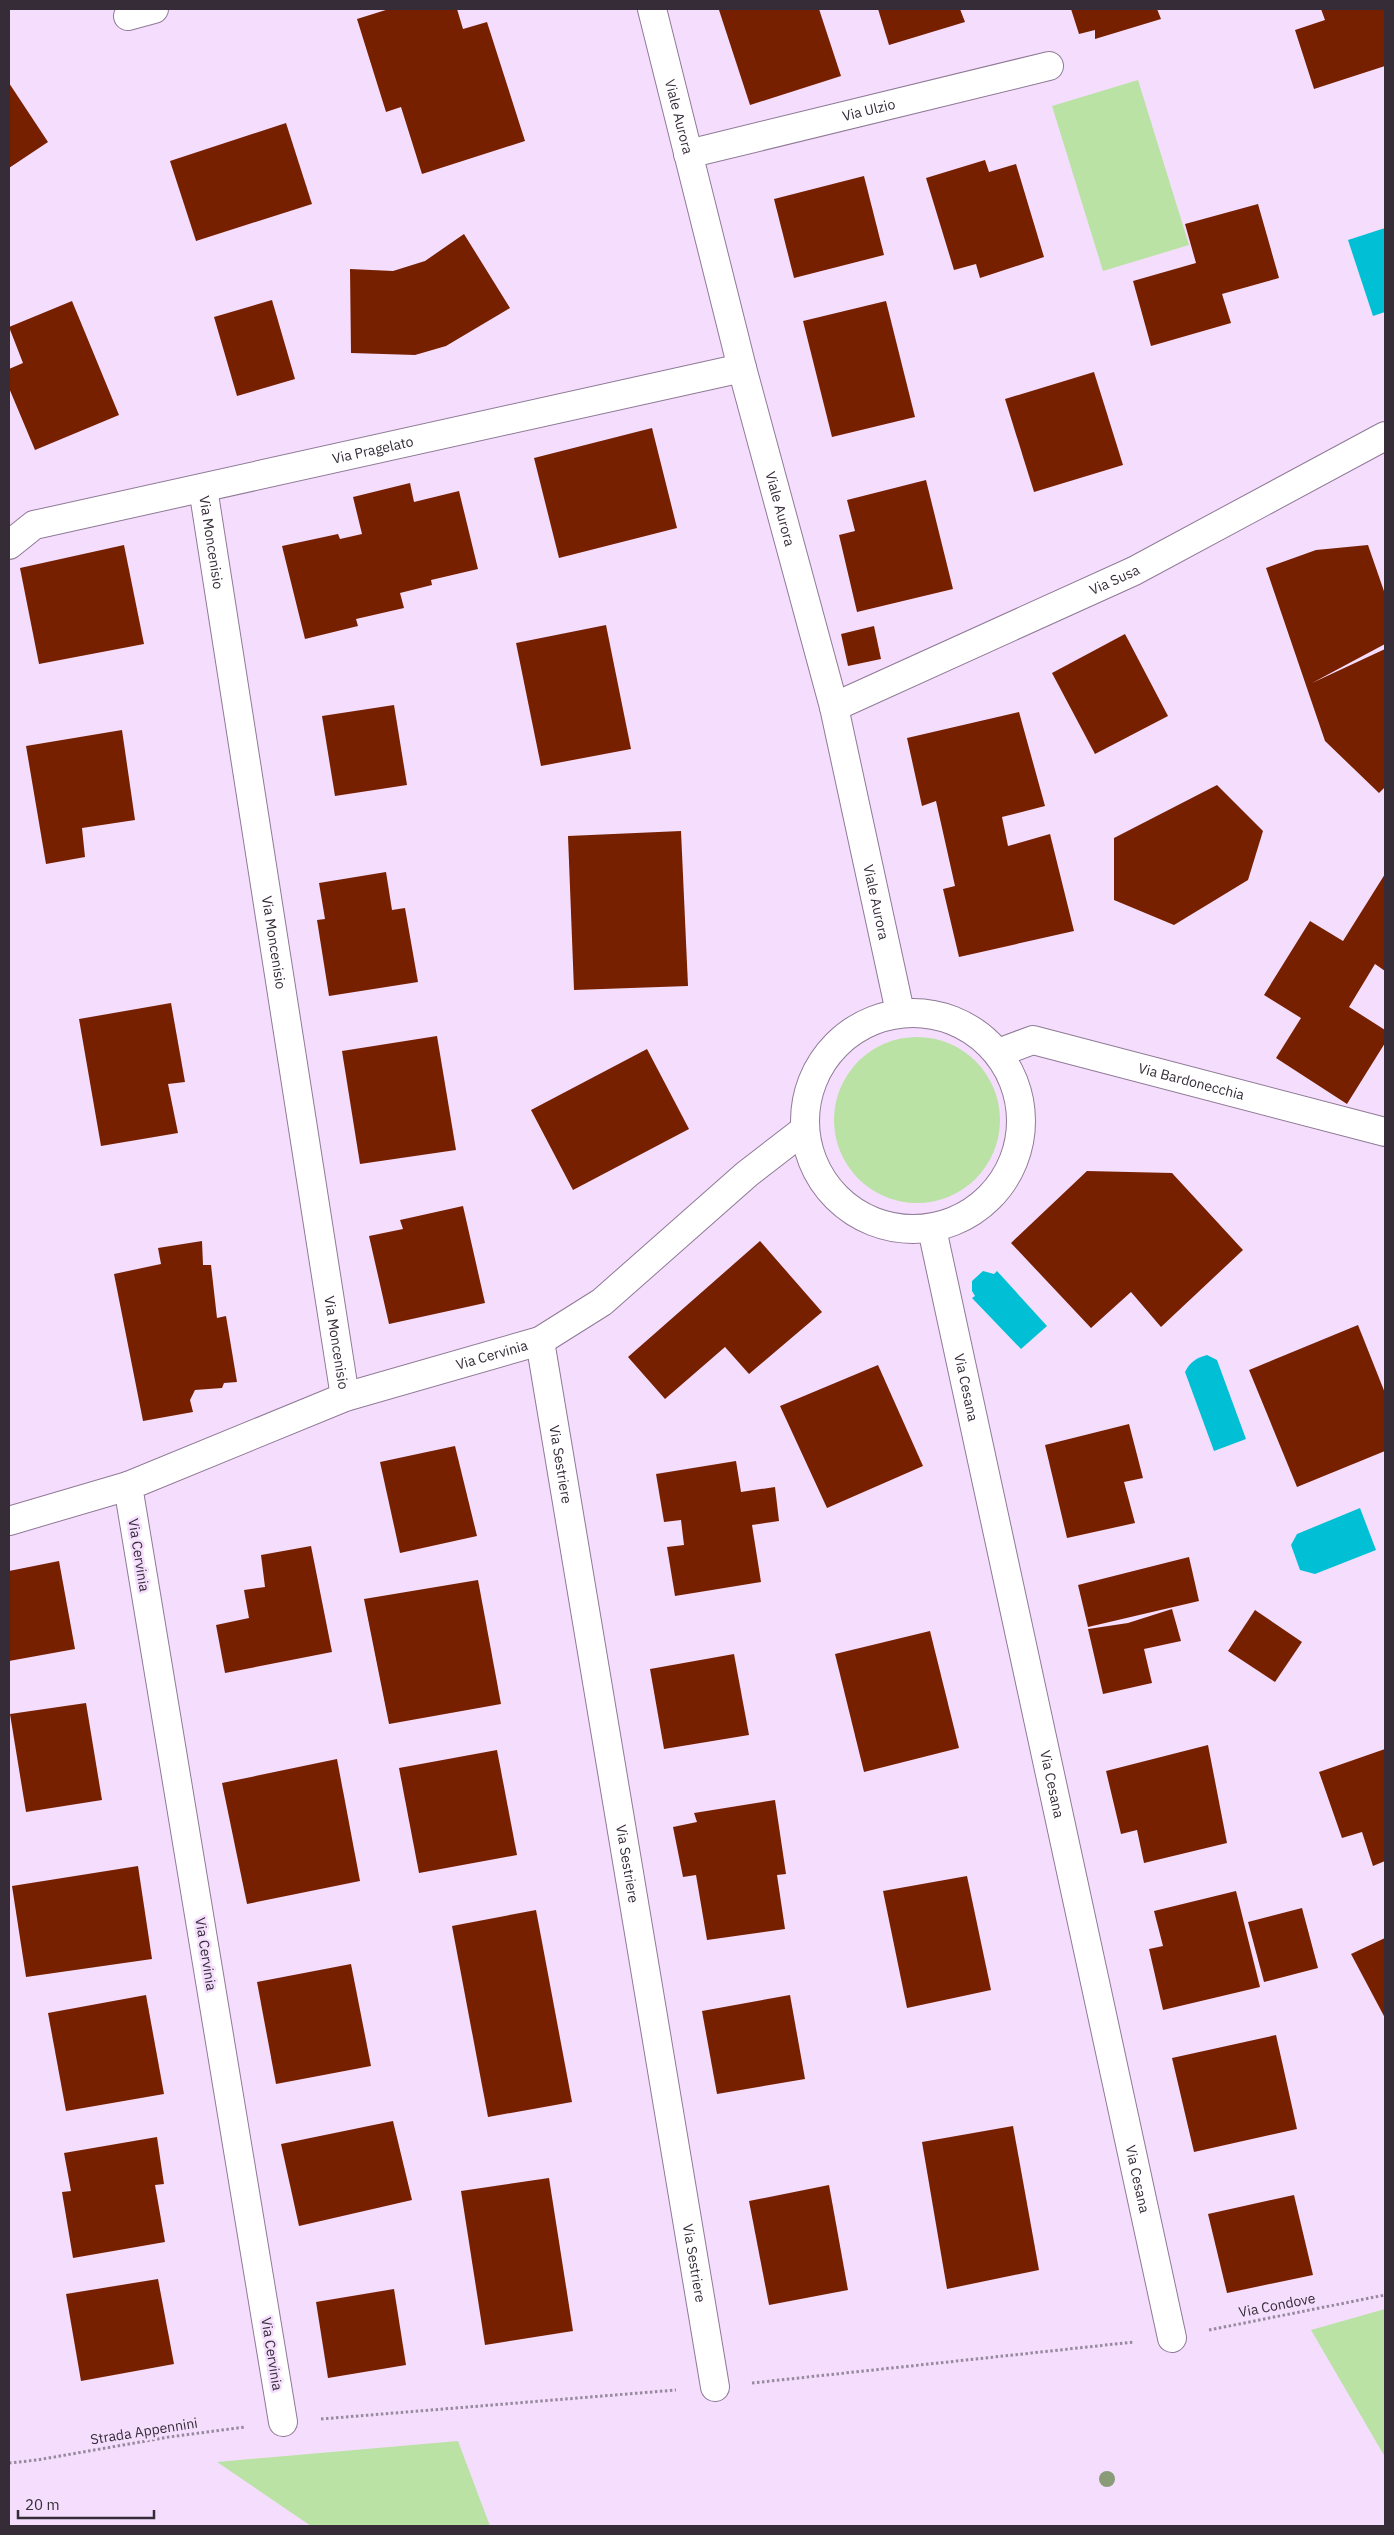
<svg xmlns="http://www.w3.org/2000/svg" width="1394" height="2535" viewBox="0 0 1394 2535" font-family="'IBM Plex Sans',sans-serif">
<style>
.green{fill:#bae2a4}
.water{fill:#01c0d5}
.building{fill:#772000}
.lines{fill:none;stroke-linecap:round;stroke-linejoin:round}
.minor-casing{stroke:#8f7a96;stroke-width:30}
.path{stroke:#99899f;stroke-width:3;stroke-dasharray:2.5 2.5;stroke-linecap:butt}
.minor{stroke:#fff;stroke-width:28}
.tree{fill:#8a9b77}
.labels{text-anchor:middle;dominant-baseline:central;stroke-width:5;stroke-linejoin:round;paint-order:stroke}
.street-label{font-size:14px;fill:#352c38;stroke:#f5defd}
</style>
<rect width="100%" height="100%" fill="#f5defd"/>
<!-- green -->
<g class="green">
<polygon points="1138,80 1189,245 1103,271 1052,106"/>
<circle cx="917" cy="1120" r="83"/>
<polygon points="1385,2309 1385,2457 1311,2330"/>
<polygon points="458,2441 490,2526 311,2526 217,2462"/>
</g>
<!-- water -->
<g class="water">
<polygon points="1385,228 1385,312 1373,316 1348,240"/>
<polygon points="983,1271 994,1274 997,1271 1047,1326 1021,1349 972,1298 975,1296 972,1291 972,1281"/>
<path d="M1207,1355L1217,1360L1246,1439L1214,1451L1185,1372C1190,1362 1196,1358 1207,1355Z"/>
<polygon points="1360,1508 1376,1550 1315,1574 1300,1570 1291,1545 1297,1534"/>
</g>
<!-- building -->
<g class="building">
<polygon points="389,9 457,9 463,29 487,22 525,141 422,174 401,107 386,112 357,19"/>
<polygon points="723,9 819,9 841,76 750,105 719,10"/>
<polygon points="878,9 960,9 965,22 889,45"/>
<polygon points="1071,9 1157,9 1161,19 1095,39 1095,30 1079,34"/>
<polygon points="1321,9 1385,9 1385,66 1314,89 1295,30 1325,20"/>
<polygon points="9,83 48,142 9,168"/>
<polygon points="286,123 312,204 196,241 170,161"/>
<polygon points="985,160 989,172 1016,164 1044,257 980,278 976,264 954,270 926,178"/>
<polygon points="864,176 884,255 794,278 774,199"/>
<polygon points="1258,204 1279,278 1222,294 1231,323 1151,346 1133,281 1196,263 1185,224"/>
<polygon points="464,234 510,308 446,346 415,355 351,353 350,269 393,271 425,261"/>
<polygon points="272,300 295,379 237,396 214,317"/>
<polygon points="72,301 119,415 35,450 9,388 9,369 23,363 9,327"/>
<polygon points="886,301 915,417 832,437 803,321"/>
<polygon points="1094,372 1123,465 1034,492 1005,399"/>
<polygon points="652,428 677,528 559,558 534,458"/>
<polygon points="926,480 953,589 857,612 839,535 855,531 847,500"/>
<polygon points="410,483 414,502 459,491 478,569 431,580 432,585 400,593 404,608 356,619 358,626 305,639 282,546 338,534 340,539 362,534 353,497"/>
<polygon points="124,545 144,644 39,664 20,568"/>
<polygon points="1368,545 1385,594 1385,644 1312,683 1385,649 1385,787 1379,793 1325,741 1266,568 1316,550"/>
<polygon points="606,625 631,749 541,766 516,643"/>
<polygon points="874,626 881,659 848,666 841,634"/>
<polygon points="1125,634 1168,716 1095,754 1052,673"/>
<polygon points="394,705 407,785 335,796 322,716"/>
<polygon points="1019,712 1045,806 1002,817 1008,846 1050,834 1074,931 959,957 943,889 955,886 936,801 922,806 907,738"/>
<polygon points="122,730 135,820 82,828 85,857 46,864 26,746"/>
<polygon points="1217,785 1263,831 1248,880 1174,925 1114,900 1114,838"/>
<polygon points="681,831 688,986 574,990 568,836"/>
<polygon points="386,872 392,910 405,908 418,982 329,996 317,920 325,919 319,883"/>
<polygon points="1385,874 1385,971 1375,964 1349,1007 1385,1030 1385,1043 1347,1104 1276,1058 1301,1018 1264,995 1310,921 1343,941"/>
<polygon points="171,1003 185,1082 168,1084 178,1133 101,1146 79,1019"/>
<polygon points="437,1036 456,1150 360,1164 342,1051"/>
<polygon points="647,1049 689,1129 573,1190 531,1110"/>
<polygon points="1087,1171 1172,1173 1243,1250 1161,1327 1131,1292 1091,1328 1011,1243"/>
<polygon points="463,1206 485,1303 389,1324 369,1236 403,1229 400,1220"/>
<polygon points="202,1241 203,1265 211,1265 217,1318 226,1316 237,1382 224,1383 222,1388 195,1390 190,1400 193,1412 143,1421 114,1274 161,1264 158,1248"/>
<polygon points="760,1241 822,1312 749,1374 725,1347 665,1399 628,1357"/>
<polygon points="1358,1325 1385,1393 1385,1451 1297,1487 1249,1370"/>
<polygon points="878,1365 923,1466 827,1508 780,1406"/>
<polygon points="1129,1424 1143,1478 1124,1482 1135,1523 1067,1538 1045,1445"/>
<polygon points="455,1446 477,1536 400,1553 380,1462"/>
<polygon points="736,1461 741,1492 775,1487 779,1521 752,1525 761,1582 675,1596 667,1547 684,1545 681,1520 664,1522 656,1474"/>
<polygon points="311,1546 332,1652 225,1673 216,1625 249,1618 244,1590 265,1587 261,1555"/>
<polygon points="1189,1557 1199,1601 1088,1627 1078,1585"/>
<polygon points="59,1561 75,1649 9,1661 9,1571"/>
<polygon points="478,1580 501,1704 389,1724 364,1599"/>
<polygon points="1172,1609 1181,1641 1144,1649 1152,1683 1103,1694 1088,1629 1128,1623"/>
<polygon points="1255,1610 1302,1642 1275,1682 1228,1651"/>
<polygon points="930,1631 959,1748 864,1772 835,1654"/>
<polygon points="734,1654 749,1735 664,1749 650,1669"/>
<polygon points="86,1703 102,1800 26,1812 10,1714"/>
<polygon points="1208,1745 1227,1843 1144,1863 1137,1830 1121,1834 1106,1771"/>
<polygon points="1385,1749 1385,1861 1373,1866 1362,1832 1342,1838 1319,1772"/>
<polygon points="497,1750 517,1855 419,1873 399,1768"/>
<polygon points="337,1759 360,1881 247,1904 222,1783"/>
<polygon points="775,1800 786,1874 777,1875 785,1929 707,1940 696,1875 683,1877 673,1827 697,1822 694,1813"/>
<polygon points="138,1866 152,1959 26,1977 12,1886"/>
<polygon points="967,1876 991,1990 907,2008 883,1891"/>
<polygon points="1236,1891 1260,1987 1163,2010 1149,1949 1163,1946 1154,1911"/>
<polygon points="1302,1908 1318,1968 1264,1982 1248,1922"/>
<polygon points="536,1910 572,2102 488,2117 452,1926"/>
<polygon points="1385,1938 1385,2018 1351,1954"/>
<polygon points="351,1964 371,2066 276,2084 257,1982"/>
<polygon points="146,1995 164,2094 66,2111 48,2013"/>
<polygon points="790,1995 805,2079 717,2094 702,2011"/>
<polygon points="1276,2035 1297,2129 1194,2152 1172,2058"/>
<polygon points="393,2121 412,2200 299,2226 281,2144"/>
<polygon points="1013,2126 1039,2270 947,2289 922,2142"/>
<polygon points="157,2137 164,2184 155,2185 165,2242 73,2258 62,2192 71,2191 64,2153"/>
<polygon points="549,2178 573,2331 485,2345 461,2191"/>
<polygon points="829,2185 848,2290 769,2305 749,2201"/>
<polygon points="1294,2195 1313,2275 1227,2293 1208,2214"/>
<polygon points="158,2279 174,2364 81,2381 66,2294"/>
<polygon points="394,2289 406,2365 328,2378 316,2302"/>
</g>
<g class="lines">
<defs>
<g id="minor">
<path id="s1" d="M652,9L742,368L834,707L900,1012"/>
<polyline points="128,16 154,9"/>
<path id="s2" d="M688,154L1049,66"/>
<path id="s3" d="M203,488L345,1397"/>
<path id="s4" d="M9,545L34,525L742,368"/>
<path id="s5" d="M834,707L1134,571L1385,436"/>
<circle cx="913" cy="1121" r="108"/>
<path id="s6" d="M998,1053L1033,1040L1385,1132"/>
<path id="s7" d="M932,1229L1172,2338"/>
<path id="s8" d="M540,1341L715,2387"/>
<polyline points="9,1521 128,1486"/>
<path id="s9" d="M283,2422L128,1486L345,1397L540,1341L602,1302L747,1174L804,1130"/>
</g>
</defs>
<!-- minor casing -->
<use href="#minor" class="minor-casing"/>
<!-- path -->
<g class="path">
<polyline points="1209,2330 1385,2295"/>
<polyline points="752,2383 1134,2342"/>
<polyline points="321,2419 676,2390"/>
<polyline points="9,2463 37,2460 169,2437 245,2427"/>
</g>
<!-- minor -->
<use href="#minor" class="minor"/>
</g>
<!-- trees -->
<circle class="tree" cx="1107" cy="2479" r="8"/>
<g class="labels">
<!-- street labels -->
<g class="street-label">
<text stroke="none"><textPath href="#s2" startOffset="186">Via Ulzio</textPath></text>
<text stroke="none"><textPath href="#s1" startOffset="111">Viale Aurora</textPath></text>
<text stroke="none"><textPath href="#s4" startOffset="379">Via Pragelato</textPath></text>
<text stroke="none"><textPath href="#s1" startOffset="516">Viale Aurora</textPath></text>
<text stroke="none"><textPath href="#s3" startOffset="55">Via Moncenisio</textPath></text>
<text stroke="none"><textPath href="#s5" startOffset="308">Via Susa</textPath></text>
<text stroke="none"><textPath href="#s1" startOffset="921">Viale Aurora</textPath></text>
<text stroke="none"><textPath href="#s3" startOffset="460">Via Moncenisio</textPath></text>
<text stroke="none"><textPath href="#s6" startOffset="201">Via Bardonecchia</textPath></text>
<text stroke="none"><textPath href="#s3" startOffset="865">Via Moncenisio</textPath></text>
<text stroke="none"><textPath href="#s9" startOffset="1336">Via Cervinia</textPath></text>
<text stroke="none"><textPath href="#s7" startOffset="162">Via Cesana</textPath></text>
<text stroke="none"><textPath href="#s8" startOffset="125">Via Sestriere</textPath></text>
<text transform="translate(139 1555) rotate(81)">Via Cervinia</text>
<text stroke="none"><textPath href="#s7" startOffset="568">Via Cesana</textPath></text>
<text stroke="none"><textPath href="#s8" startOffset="530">Via Sestriere</textPath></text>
<text transform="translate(206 1954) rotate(81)">Via Cervinia</text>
<text stroke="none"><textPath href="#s7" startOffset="972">Via Cesana</textPath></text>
<text stroke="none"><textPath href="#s8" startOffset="935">Via Sestriere</textPath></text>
<text transform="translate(1277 2305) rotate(-11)">Via Condove</text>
<text transform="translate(272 2354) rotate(81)">Via Cervinia</text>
<text transform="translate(144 2431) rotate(-9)">Strada Appennini</text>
</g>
</g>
<!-- border -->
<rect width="1394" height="2535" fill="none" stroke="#352c38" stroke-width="20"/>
<!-- scale -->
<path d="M18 2510v8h136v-8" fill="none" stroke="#352c38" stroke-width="2.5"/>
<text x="25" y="2510" font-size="15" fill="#352c38" stroke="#f5defd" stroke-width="4" paint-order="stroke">20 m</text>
</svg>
